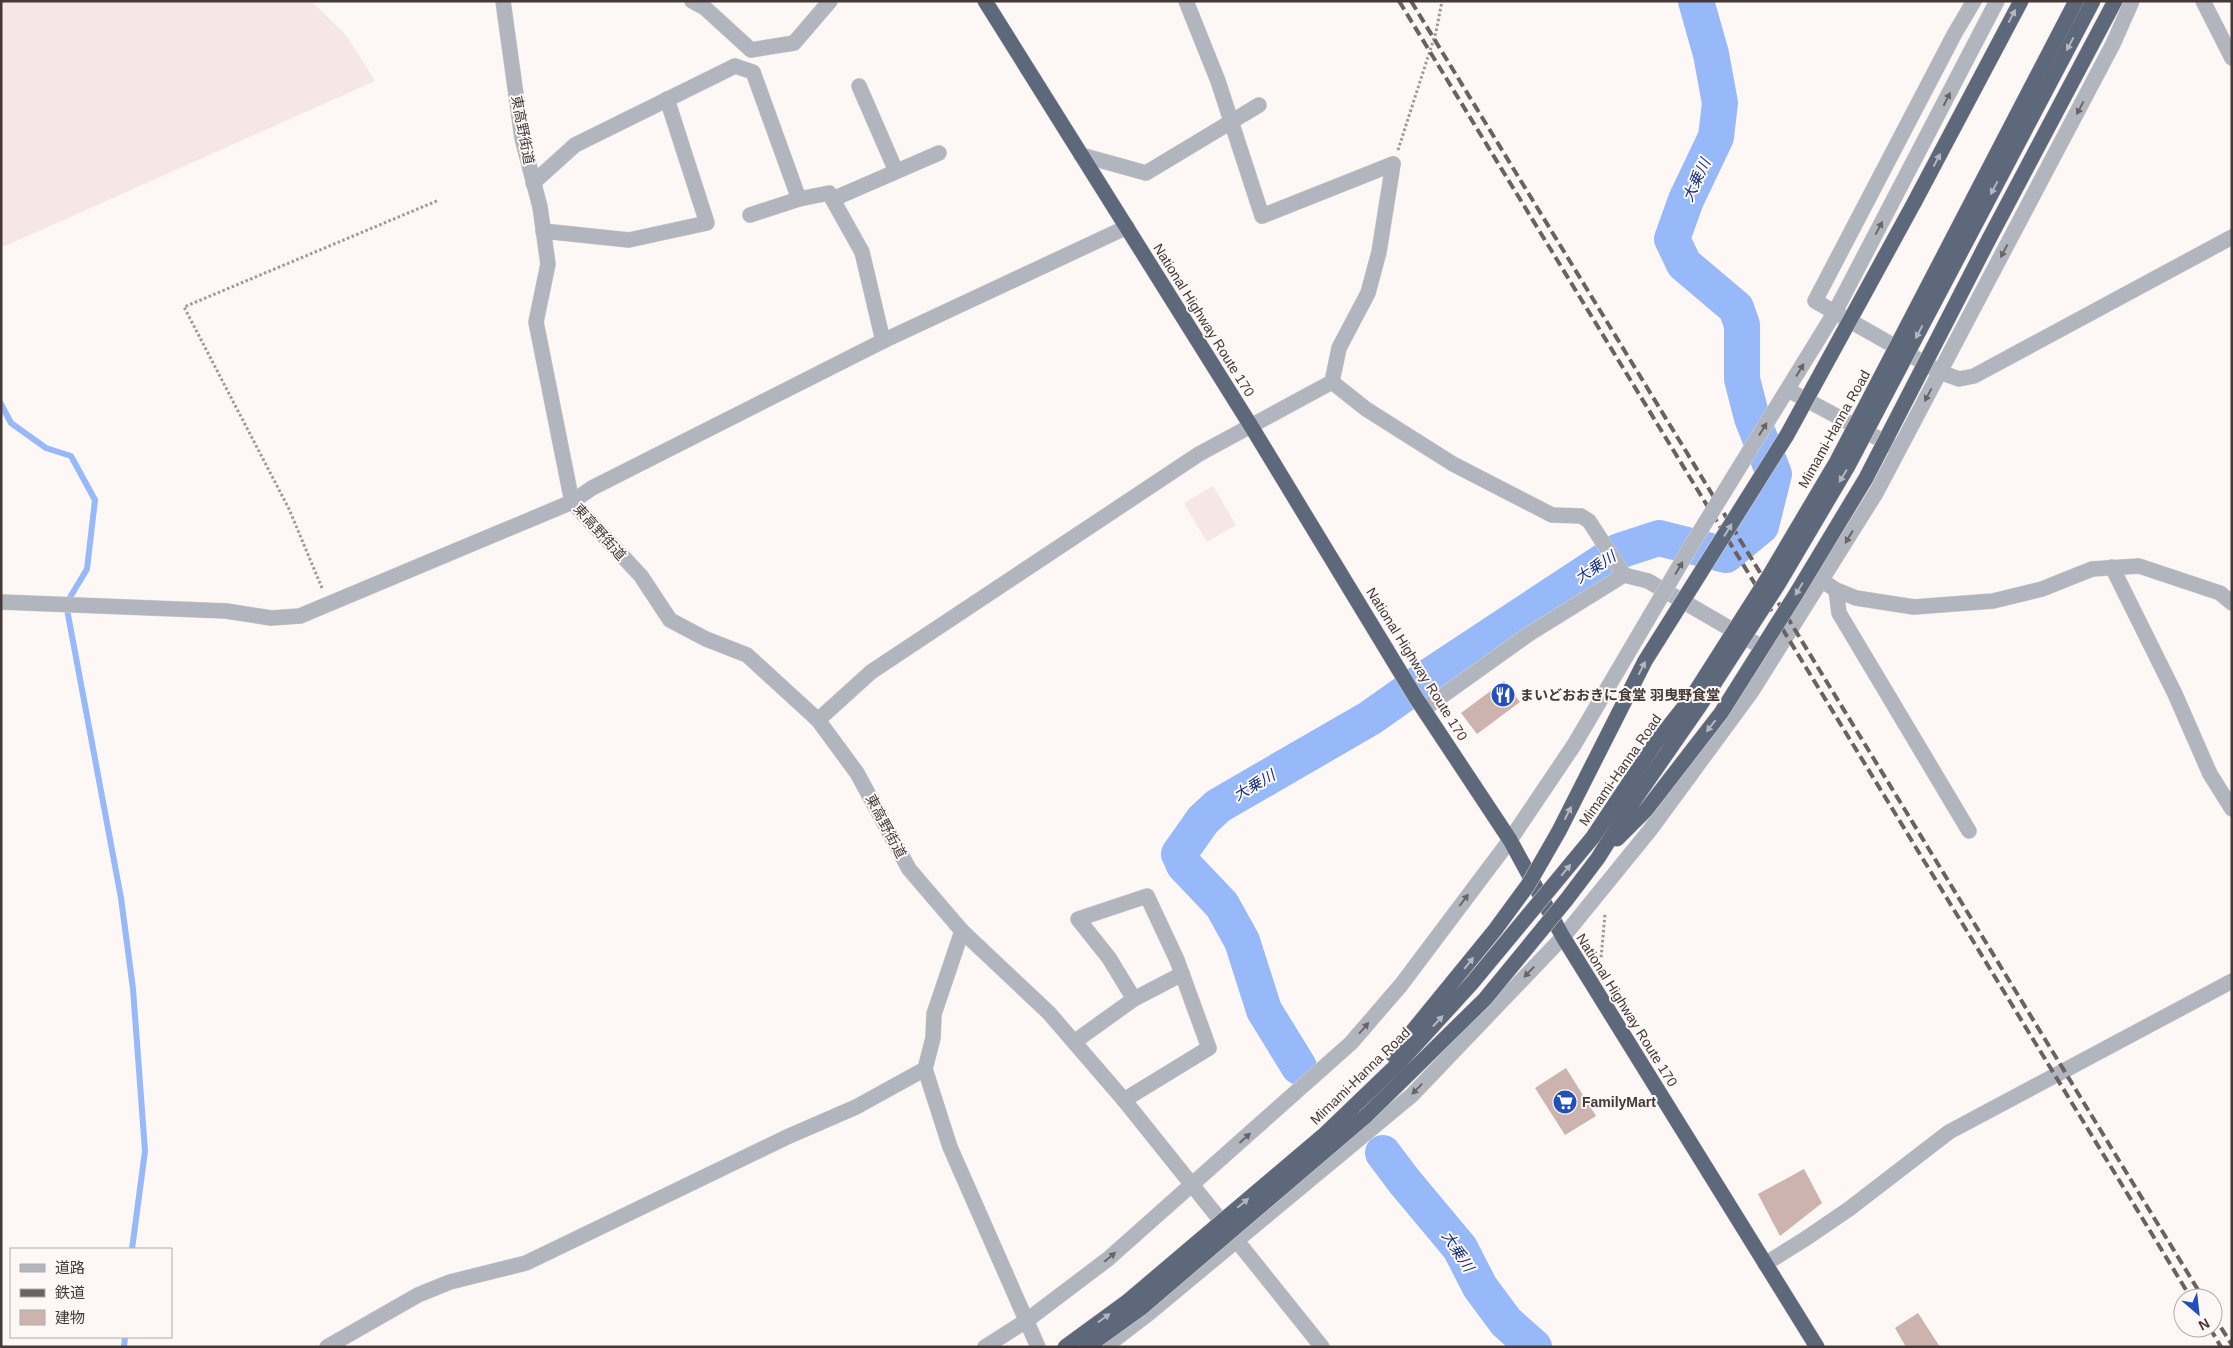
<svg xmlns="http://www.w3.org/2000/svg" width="2233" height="1348" viewBox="0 0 2233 1348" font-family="Helvetica,'Noto Sans JP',sans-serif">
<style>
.built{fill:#f6e7e4}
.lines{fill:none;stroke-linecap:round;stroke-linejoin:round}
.stream{stroke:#97b8f9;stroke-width:6}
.river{stroke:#97b8f9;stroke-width:36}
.building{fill:#cdb3ad}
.minor-casing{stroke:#d8d1cf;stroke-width:16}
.highway-casing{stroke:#d8d1cf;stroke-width:16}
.path{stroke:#a19896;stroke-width:3;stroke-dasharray:2.5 2.5;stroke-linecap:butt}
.minor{stroke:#b0b5be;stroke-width:15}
.highway{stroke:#5e687b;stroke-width:15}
.rail{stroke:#6b615f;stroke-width:4;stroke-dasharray:10 5;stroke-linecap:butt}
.minor-bridge-casing{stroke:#d8d1cf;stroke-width:16;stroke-linecap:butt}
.highway-bridge-casing{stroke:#d8d1cf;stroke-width:16;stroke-linecap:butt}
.minor-bridge{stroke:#b0b5be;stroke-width:15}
.highway-bridge{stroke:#5e687b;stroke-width:15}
.oneway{fill:#b5b7be}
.oneway2{fill:#6a6466}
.labels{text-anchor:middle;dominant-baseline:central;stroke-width:4;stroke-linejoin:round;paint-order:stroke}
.street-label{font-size:14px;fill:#443937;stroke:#fdf7f5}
.poi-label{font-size:14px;font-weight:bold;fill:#443937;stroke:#fdf7f5;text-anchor:start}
.water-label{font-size:15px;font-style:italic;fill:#14327c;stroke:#fdf7f5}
</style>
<rect width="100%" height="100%" fill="#fdf7f5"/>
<!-- built -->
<g class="built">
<polygon points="1,1 311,1 346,35 375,81 3,247 1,243"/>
<polygon points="1213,486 1236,525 1207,542 1184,503"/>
</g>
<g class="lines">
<!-- stream -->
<g class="stream">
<polyline points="1,404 11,423 46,448 71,456 95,500 87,569 66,604 121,898 133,989 145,1151 132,1249"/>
<polyline points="124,1347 125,1337"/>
</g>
<!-- river -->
<g class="river">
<polyline points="1299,1067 1264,1010 1242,941 1222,905 1184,865 1179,854 1203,820 1218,806 1370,718 1428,677 1619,551 1659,538 1726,555 1761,526 1774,474 1752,418 1742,379 1742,325 1736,308 1684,264 1672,239 1686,200 1716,137 1720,103 1711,54 1696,1"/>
<polyline points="1383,1153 1404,1181 1460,1248 1480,1287 1506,1322 1534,1347"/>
</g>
</g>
<!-- building -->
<g class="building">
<polygon points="1504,681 1520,702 1477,734 1461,713"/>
<polygon points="1566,1068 1596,1116 1565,1135 1535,1088"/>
<polygon points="1804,1169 1822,1203 1780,1236 1758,1194"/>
<polygon points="1918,1313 1940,1347 1906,1347 1895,1328"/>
</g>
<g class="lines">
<defs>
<g id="minor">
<polyline points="503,1 522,138 540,207 548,264 536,322 572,502 641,576 670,620 706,639 747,655 818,720 857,773 909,869 962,931 1049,1013 1124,1100 1322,1347"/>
<polyline points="692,1 705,8 751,50 794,43 830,1"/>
<polyline points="1186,1 1218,81 1262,216 1393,164"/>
<polyline points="1974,1 1955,33 1815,301 1940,372 1959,379 1974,376 2232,237"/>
<polyline points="2203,1 2232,58"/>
<polyline points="859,86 896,171"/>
<polyline points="1081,155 1146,173 1259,105"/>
<polyline points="533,183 575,145 735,66 753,72 799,199 829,193 862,252 883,341"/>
<polyline points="833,199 939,153"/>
<polyline points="750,215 799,199"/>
<polyline points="543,231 629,240 707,223 667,99"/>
<polyline points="1332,382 1366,409 1453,464 1552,515 1581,516 1589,521 1624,575"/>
<polyline points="1788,390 1896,448"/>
<polyline points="1774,411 1835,312 1997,1"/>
<polyline points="2112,567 2175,694 2210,774 2232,809"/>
<polyline points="1823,581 1836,590 1856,598 1914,607 1993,601 2042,589 2092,569 2139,566 2220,593 2232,603"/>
<polyline points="1836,590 1839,613 1969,831"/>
<polyline points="1,602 226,611 271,618 300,616 572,502 592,488 883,341 1127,227"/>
<polyline points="1424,709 1529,634 1624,575 1648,581 1772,653"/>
<polyline points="818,720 871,672 1199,454 1332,382 1339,348 1368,293 1379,252 1393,164"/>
<polyline points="962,931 934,1014 933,1038 925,1069 950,1147 1038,1347"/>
<polyline points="1074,1042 1134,999 1182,974"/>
<polyline points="1124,1100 1209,1048 1177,960 1147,896 1078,919 1109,958 1134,999"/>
<polyline points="1765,1264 1805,1239 1849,1209 1949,1132 2232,981"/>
<polyline points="327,1347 418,1295 450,1282 526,1263 787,1137 856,1107 925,1069"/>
<polyline points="985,1347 1026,1321 1108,1259 1351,1043 1401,985 1510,840 1574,745"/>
<polyline points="1105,1347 1148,1314 1412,1095 1563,937 1650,830 1752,691 1876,493 2113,44 2132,1"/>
</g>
<g id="highway">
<polyline points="985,1 1251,426 1416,698 1510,840 1563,937 1817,1347"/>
<polyline points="1914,203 2021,1"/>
<polyline points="1989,239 2115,1"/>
</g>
</defs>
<!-- minor casing -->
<use href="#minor" class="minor-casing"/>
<!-- highway casing -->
<use href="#highway" class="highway-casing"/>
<!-- path -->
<g class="path">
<polyline points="1398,150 1436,32 1442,1"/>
<polyline points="322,588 289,509 184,307 439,200"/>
<polyline points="1598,961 1601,958 1605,914"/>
</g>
<!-- minor -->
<use href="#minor" class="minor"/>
<!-- highway -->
<use href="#highway" class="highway"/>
<!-- rail -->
<g class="rail">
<polyline points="1399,1 2191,1298"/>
<polyline points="1411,1 2203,1298"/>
<polyline points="2213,1315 2232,1345"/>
<polyline points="2210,1328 2221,1347"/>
</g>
<defs>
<polyline id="minor-bridge" points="1574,745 1694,541 1774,411"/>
<g id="highway-bridge">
<polyline points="1617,839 1646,810 1721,713 1796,594 1866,478 1989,239"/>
<polyline points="1393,1055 1495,930 1528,885 1559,831 1645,661 1787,435 1914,203"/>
<polyline points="1065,1347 1128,1301 1325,1134 1400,1062 1472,983 1593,837 1654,745 1692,697 1769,576 1837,461 2076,1"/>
<polyline points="1087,1347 1140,1309 1367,1115 1485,999 1567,899 1598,858 1633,802 1701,704 1779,583 1848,466 2093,1"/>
</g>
</defs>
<!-- minor-bridge casing -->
<use href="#minor-bridge" class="minor-bridge-casing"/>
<!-- highway-bridge casing -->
<use href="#highway-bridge" class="highway-bridge-casing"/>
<!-- minor-bridge -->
<use href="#minor-bridge" class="minor-bridge"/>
<!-- highway-bridge -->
<use href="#highway-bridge" class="highway-bridge"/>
</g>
<!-- one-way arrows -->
<defs><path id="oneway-solid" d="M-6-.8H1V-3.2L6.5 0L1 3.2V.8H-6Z" transform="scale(1.25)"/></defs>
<g class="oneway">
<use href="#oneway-solid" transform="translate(2012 16) rotate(-62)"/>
<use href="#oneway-solid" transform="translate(2070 44) rotate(118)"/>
<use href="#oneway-solid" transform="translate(1937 160) rotate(-62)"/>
<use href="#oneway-solid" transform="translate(1994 188) rotate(118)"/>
<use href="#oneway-solid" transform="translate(1919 332) rotate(118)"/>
<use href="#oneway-solid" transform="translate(1843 476) rotate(121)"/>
<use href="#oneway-solid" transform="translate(1728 530) rotate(-58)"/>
<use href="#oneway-solid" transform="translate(1799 589) rotate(121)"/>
<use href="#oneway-solid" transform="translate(1642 668) rotate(-63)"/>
<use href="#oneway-solid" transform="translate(1711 726) rotate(128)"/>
<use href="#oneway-solid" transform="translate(1568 813) rotate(-63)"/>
<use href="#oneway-solid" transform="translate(1566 870) rotate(-50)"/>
<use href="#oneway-solid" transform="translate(1469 963) rotate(-51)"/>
<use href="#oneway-solid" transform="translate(1438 1021) rotate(-47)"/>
<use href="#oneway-solid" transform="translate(1243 1203) rotate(-40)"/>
<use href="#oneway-solid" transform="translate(1104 1318) rotate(-36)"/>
</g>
<g class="oneway2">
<use href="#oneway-solid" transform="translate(1947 99) rotate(-63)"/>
<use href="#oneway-solid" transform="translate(2080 108) rotate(118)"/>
<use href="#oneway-solid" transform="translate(1879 228) rotate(-62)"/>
<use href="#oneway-solid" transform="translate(2004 251) rotate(118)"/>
<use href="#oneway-solid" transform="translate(1800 370) rotate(-59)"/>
<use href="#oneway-solid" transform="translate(1928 395) rotate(118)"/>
<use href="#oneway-solid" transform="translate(1763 429) rotate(-58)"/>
<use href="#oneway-solid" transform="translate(1849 537) rotate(121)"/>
<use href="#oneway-solid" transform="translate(1679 568) rotate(-59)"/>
<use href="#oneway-solid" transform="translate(1464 900) rotate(-53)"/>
<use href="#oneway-solid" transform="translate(1529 972) rotate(134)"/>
<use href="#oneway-solid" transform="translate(1364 1028) rotate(-49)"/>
<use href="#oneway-solid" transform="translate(1417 1089) rotate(134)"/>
<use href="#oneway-solid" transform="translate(1245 1138) rotate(-42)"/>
<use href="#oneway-solid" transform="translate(1110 1257) rotate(-40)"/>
</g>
<!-- icons -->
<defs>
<symbol id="restaurant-disc" viewBox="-11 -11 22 22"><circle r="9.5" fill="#224fbc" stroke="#fdf7f5"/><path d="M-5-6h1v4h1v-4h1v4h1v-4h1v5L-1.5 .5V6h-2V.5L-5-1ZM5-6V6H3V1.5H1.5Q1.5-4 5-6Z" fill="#fff"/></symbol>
<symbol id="supermarket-disc" viewBox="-11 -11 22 22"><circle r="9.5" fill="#224fbc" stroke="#fdf7f5"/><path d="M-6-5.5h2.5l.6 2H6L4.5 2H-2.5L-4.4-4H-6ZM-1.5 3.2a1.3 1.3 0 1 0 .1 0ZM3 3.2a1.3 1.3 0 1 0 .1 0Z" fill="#fff"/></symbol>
</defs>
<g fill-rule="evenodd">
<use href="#restaurant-disc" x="1489" y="681" width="28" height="28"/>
<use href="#supermarket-disc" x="1551" y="1088" width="28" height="28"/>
</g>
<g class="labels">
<!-- street labels -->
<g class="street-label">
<text transform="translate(523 130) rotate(79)">東高野街道</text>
<text transform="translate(1204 320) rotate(58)">National Highway Route 170</text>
<text transform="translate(1834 429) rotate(-61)">Mimami-Hanna Road</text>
<text transform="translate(600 532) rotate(48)">東高野街道</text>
<text transform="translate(1417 664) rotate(58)">National Highway Route 170</text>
<text transform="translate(1620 770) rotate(-55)">Mimami-Hanna Road</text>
<text transform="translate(886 826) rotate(62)">東高野街道</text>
<text transform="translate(1627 1010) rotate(58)">National Highway Route 170</text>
<text transform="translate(1360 1076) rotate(-44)">Mimami-Hanna Road</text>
</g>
<!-- poi labels -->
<g class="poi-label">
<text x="1520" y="695">まいどおおきに食堂 羽曳野食堂</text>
<text x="1582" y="1102">FamilyMart</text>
</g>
<!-- water labels -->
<g class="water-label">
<text transform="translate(1696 180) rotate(-65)">大乗川</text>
<text transform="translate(1595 567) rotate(-33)">大乗川</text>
<text transform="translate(1254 785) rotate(-30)">大乗川</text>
<text transform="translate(1458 1251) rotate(57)">大乗川</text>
</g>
</g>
<!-- border -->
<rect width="2233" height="1348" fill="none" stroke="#443937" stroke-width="5"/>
<!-- legend -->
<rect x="10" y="1248" width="162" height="90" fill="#fdf7f5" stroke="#b3aba9"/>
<rect x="20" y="1264" width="25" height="8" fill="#b0b5be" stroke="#b3aba9"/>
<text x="55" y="1273" font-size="15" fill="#443937">道路</text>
<rect x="20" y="1289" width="25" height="8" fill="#6b615f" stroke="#b3aba9"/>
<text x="55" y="1298" font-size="15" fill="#443937">鉄道</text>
<rect x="20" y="1310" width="25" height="15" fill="#cdb3ad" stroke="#b3aba9"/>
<text x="55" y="1323" font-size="15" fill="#443937">建物</text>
<!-- north arrow -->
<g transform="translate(2198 1313) rotate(152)"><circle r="24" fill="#fdf7f5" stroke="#b3aba9"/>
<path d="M0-4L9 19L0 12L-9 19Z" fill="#224fbc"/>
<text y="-8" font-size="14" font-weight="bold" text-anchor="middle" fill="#443937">N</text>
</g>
</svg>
